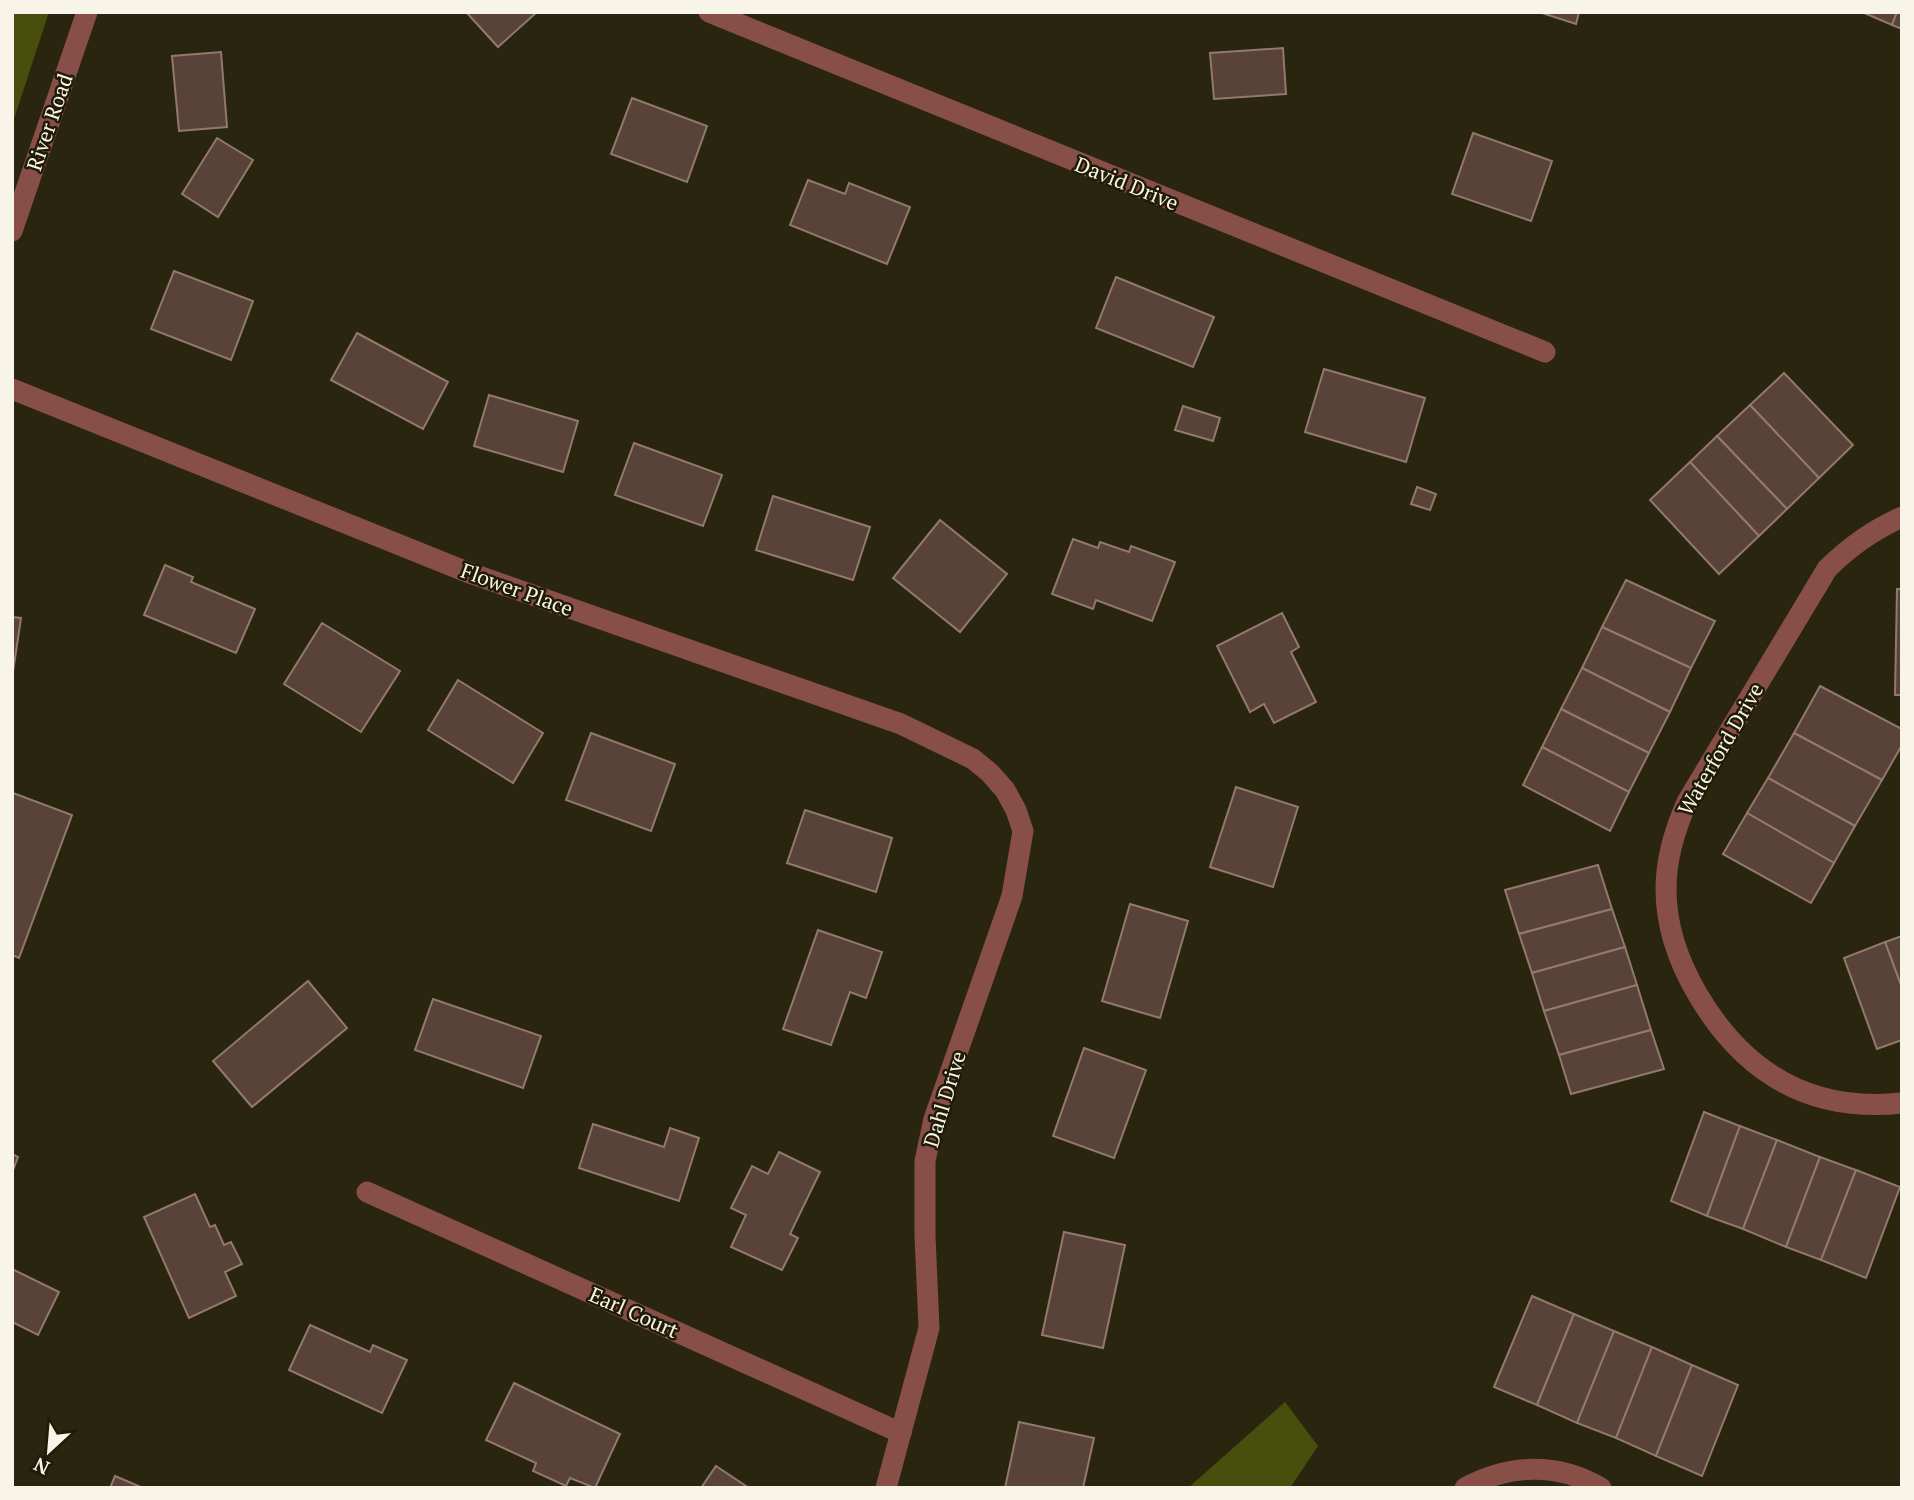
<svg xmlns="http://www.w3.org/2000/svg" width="1914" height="1500" viewBox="0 0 1914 1500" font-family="'PT Serif',serif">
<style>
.green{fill:#484f0c}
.building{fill:#594237;stroke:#93796d;stroke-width:2}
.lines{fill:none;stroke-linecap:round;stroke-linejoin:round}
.minor{stroke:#874f47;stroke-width:21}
.labels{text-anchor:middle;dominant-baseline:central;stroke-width:5;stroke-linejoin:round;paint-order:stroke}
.street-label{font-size:21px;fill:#f8f5e8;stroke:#1f1b06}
</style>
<rect width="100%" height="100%" fill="#29250f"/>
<!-- green -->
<g class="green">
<polygon points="12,12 49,12 12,125"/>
<polygon points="1285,1402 1318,1446 1290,1488 1188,1488"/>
</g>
<!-- building -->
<g class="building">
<polygon points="466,12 537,12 498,47"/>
<polygon points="1539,12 1579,12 1576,24"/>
<polygon points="1862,12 1897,12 1892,25"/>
<polygon points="1897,12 1902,12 1902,29 1892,25"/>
<polygon points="1283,48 1286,94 1214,99 1210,53"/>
<polygon points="221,52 227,127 179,131 172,56"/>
<polygon points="632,98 707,126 687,182 611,154"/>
<polygon points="1473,133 1552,161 1531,221 1452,194"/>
<polygon points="217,138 253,160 218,217 182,194"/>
<polygon points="808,180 845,194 849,183 910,207 887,264 790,225"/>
<polygon points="174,271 253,301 231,360 151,329"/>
<polygon points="1116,277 1214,317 1193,367 1096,328"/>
<polygon points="357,333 448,382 423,429 331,380"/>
<polygon points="1324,369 1425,398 1406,462 1305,432"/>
<polygon points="1784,373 1853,445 1819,478 1750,405"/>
<polygon points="489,395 578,421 563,472 474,446"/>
<polygon points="1750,405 1819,478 1787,509 1717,436"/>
<polygon points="1183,406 1220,418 1213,441 1175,430"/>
<polygon points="1717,436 1787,509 1759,536 1690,462"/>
<polygon points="634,443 722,475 703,526 615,495"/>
<polygon points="1690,462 1759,536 1719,574 1650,500"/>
<polygon points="1417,487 1436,494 1430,510 1411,504"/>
<polygon points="773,496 870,527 853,580 756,550"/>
<polygon points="940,520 1007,574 960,632 893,578"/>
<polygon points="1073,539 1098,548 1100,542 1129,552 1131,546 1175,562 1152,621 1096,600 1093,609 1052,594"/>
<polygon points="165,565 193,577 191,582 255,609 236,653 144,615"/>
<polygon points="1626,580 1715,621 1691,668 1602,627"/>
<polygon points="1897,589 1902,589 1902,695 1895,695"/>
<polygon points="1282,613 1299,647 1291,652 1316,702 1274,723 1264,704 1250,712 1217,646"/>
<polygon points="12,617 21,618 13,672 12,671"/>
<polygon points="322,623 400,671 361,732 284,684"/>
<polygon points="1602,627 1691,668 1670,712 1582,668"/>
<polygon points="1582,668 1670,712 1649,753 1561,709"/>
<polygon points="458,680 543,733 513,783 428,730"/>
<polygon points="1820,686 1902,729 1902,745 1882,780 1794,733"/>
<polygon points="1561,709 1649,753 1629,792 1542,747"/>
<polygon points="591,733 675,764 651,831 566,800"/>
<polygon points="1794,733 1882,780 1855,826 1768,778"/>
<polygon points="1542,747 1629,792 1610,831 1523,785"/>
<polygon points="1768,778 1855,826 1834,863 1747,813"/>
<polygon points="1236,787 1298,807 1273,887 1210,867"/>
<polygon points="13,793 72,815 19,958 12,955"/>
<polygon points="805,810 892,838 876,892 787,863"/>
<polygon points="1747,813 1834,863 1811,903 1723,854"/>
<polygon points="1598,865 1612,909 1519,934 1505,890"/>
<polygon points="1130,904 1188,921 1160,1018 1102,1001"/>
<polygon points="1612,909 1625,947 1532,973 1519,934"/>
<polygon points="818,930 882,952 866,998 850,992 831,1045 783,1029"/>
<polygon points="1902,936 1902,988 1885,942"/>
<polygon points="1885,942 1902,988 1902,1040 1877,1049 1844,958"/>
<polygon points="1625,947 1637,985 1544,1011 1532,973"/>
<polygon points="308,981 347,1028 252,1107 213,1061"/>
<polygon points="1637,985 1651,1030 1559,1055 1544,1011"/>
<polygon points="433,999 541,1036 523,1088 415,1050"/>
<polygon points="1651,1030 1664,1069 1571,1094 1559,1055"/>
<polygon points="1084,1048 1146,1070 1114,1158 1053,1136"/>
<polygon points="1704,1112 1740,1126 1707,1216 1671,1201"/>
<polygon points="593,1124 664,1147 670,1128 699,1138 679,1201 579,1168"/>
<polygon points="1740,1126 1777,1140 1743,1229 1707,1216"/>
<polygon points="1777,1140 1820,1157 1786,1247 1743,1229"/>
<polygon points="779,1152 820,1172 790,1234 798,1238 782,1270 731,1247 746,1215 731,1208 752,1166 768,1174"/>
<polygon points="12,1154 18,1157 12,1173"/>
<polygon points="1820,1157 1856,1170 1821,1260 1786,1247"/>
<polygon points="1856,1170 1900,1187 1866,1278 1821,1260"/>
<polygon points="195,1194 210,1227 215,1225 224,1245 231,1242 242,1264 225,1272 236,1296 189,1318 144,1217"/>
<polygon points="1064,1232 1125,1245 1103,1348 1042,1335"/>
<polygon points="12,1269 59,1292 38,1335 12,1322"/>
<polygon points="1532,1296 1574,1314 1537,1405 1494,1387"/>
<polygon points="1574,1314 1614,1331 1577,1423 1537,1405"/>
<polygon points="310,1325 370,1352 373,1345 407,1360 382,1413 289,1370"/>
<polygon points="1614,1331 1652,1347 1616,1438 1577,1423"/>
<polygon points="1652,1347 1692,1365 1656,1456 1616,1438"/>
<polygon points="1692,1365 1738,1385 1702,1476 1656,1456"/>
<polygon points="514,1383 620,1434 595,1488 570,1478 566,1486 533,1471 536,1463 486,1440"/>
<polygon points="1019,1422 1094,1438 1083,1488 1005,1488"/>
<polygon points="716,1466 749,1488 701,1488"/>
<polygon points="115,1476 143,1488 110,1488"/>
</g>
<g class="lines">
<!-- minor -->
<g class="minor">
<polyline points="709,12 1545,352"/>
<polyline points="12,231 87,12"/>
<polyline points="12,389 467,572 901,724 973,759 990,773 1005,790 1016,810 1023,831 1012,896 934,1119 925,1161 925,1236 929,1328 886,1488"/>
<path d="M1902,517C1873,530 1849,547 1827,569L1687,802C1675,829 1666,859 1666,889C1666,928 1679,963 1698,995C1744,1073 1810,1113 1902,1103"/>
<polyline points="367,1192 901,1433"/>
<path d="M1465,1488C1509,1464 1557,1462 1601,1488"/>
</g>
</g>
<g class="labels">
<!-- street labels -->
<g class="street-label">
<text transform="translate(49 122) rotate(-71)">River Road</text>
<text transform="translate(1127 183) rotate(22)">David Drive</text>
<text transform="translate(517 589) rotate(20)">Flower Place</text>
<text transform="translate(1720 749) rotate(-60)">Waterford Drive</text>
<text transform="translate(944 1099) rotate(-73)">Dahl Drive</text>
<text transform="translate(634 1312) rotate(24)">Earl Court</text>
</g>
</g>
<!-- border -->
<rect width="1914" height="1500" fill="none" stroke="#f8f5e8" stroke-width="28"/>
<!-- north arrow -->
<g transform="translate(49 1451) rotate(206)" stroke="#1f1b06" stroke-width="5" paint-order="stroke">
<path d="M0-5L12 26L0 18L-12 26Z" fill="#f8f5e8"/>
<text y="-10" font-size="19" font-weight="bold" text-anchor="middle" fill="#f8f5e8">N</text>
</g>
</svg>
